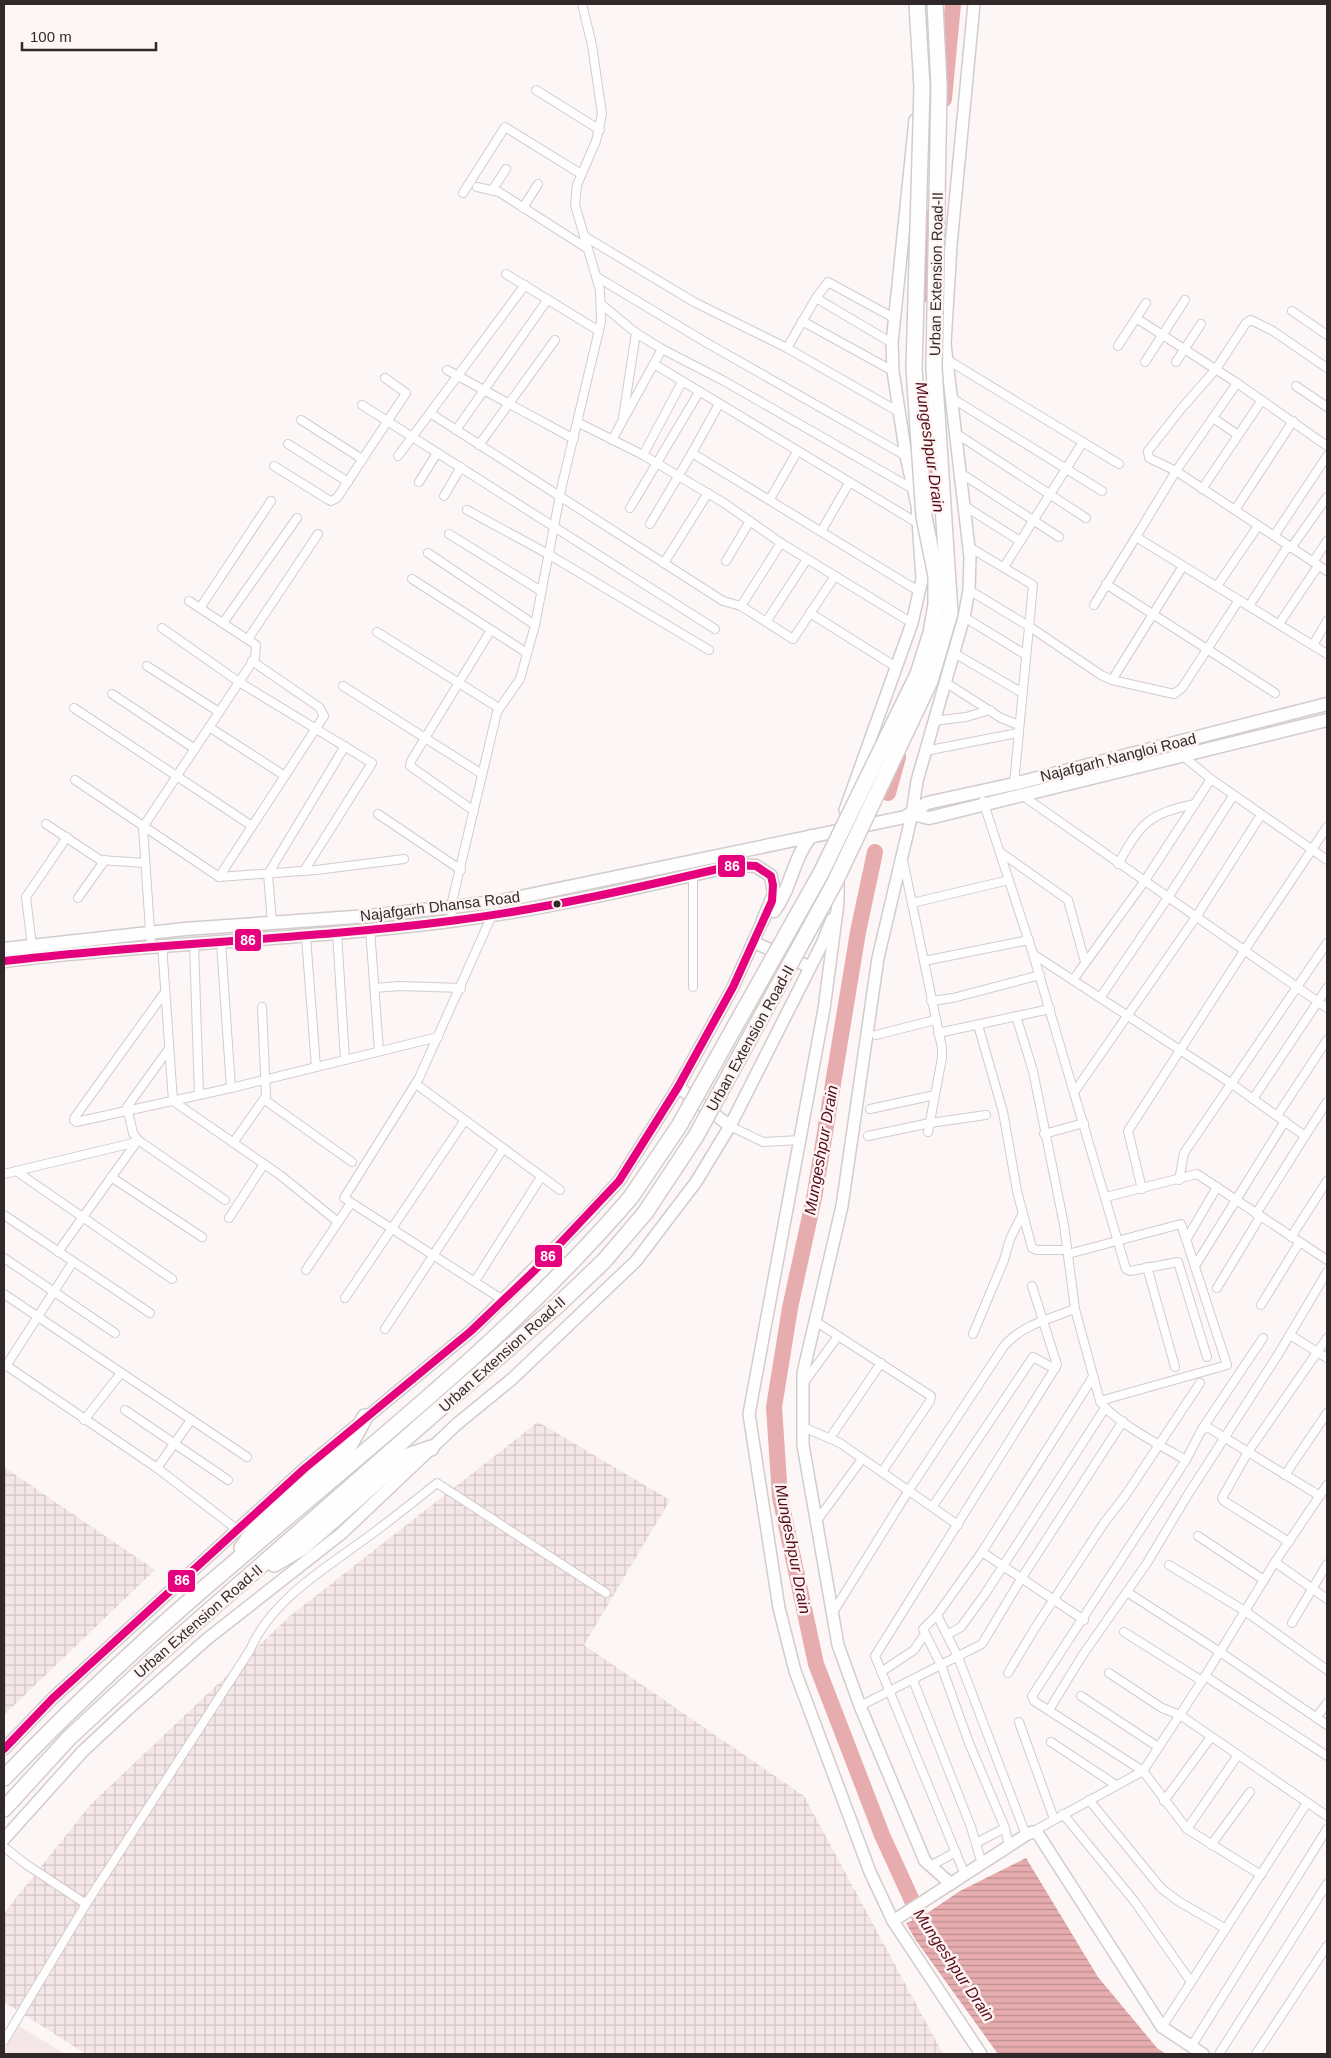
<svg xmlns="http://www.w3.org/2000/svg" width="1331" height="2058" viewBox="0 0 1331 2058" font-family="Arial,sans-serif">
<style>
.built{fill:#f5e7e7}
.industrial{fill:url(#industrial-grid)}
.water{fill:url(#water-rules)}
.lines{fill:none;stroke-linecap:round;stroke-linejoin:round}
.river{stroke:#e6acae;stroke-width:16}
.street-casing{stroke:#d3cccc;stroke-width:10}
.secondary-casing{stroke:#d3cccc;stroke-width:14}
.primary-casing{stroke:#d3cccc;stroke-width:15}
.highway-casing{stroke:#d3cccc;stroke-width:18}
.street{stroke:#fffefe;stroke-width:8}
.secondary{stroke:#fffefe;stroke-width:11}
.primary{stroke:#fffefe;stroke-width:12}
.highway{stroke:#fffefe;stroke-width:15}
.highway-bridge-casing{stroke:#d3cccc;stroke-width:18;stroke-linecap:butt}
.highway-bridge{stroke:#fffefe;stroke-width:15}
.bus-1-casing{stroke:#fef4f4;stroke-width:11}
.bus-1{stroke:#e5007d;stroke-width:8}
.bus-dot{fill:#312829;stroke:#fef4f4;stroke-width:2}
.labels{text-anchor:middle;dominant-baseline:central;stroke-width:5;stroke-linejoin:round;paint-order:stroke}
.street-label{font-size:15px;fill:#312829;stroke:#fef4f4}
.water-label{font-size:16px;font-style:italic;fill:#560d1a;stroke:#fef4f4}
.line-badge{stroke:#fef4f4;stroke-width:2}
.badge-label{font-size:14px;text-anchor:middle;font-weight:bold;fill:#fff}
</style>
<defs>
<pattern id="industrial-grid" width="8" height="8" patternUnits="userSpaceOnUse" patternTransform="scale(1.25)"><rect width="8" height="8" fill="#f5e7e7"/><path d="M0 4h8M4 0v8" fill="none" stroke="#d2c6c6"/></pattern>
<pattern id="water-rules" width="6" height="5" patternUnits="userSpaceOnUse" patternTransform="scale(1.25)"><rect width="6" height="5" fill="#e6acae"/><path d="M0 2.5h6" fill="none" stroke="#bb8c8e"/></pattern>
</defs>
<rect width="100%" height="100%" fill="#fcf6f6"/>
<!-- built -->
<polygon class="built" points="19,2026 65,2054 4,2054 4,2050"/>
<!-- industrial -->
<g class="industrial">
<polygon points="538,1422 670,1500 584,1645 804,1796 943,2054 86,2054 4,2002 4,1913 91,1804 290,1616"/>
<polygon points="4,1467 155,1570 4,1715"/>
</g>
<!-- water -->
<polygon class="water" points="1026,1858 1098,1977 1157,2048 1166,2054 998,2054 915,1939 906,1923 920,1918 960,1891"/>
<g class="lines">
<!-- river -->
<g class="river">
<polyline points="944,99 953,4"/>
<polyline points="922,295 931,217"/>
<polyline points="922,409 937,503"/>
<polyline points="888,793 898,757"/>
<polyline points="875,852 858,932 815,1193 790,1308 774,1407 780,1497 816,1664 882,1835 920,1918 932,1934"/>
</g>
<defs>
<g id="street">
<polyline points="536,90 600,130"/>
<polyline points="477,187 499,192 588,249"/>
<polyline points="493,189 506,169"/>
<polyline points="463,193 505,127 581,174"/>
<polyline points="523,208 538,184"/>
<polyline points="584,236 694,302 787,348 899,412"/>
<polyline points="506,274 599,331"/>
<polyline points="597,277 707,343 906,456"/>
<polyline points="816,298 892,343"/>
<polyline points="601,304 636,333 662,349 724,381 913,489"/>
<polyline points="1292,311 1327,335"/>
<polyline points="1136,318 1237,383 1327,446"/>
<polyline points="802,321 893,371"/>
<polyline points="1118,346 1146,303"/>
<polyline points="787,348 816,298 828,282 894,318"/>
<polyline points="946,359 1119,464"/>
<polyline points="1145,362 1185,300"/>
<polyline points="1176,362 1201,324"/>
<polyline points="654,364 919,524"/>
<polyline points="1327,368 1273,331 1251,320 1246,323 1216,369 1181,409 1148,451 1149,458 1176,471 1327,571"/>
<polyline points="447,370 574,439"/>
<polyline points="1237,383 1176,471 1136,537 1327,654"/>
<polyline points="1296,386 1327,407"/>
<polyline points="950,397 1102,491"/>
<polyline points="362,405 715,629"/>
<polyline points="430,413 723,601 741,606 793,639 835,576"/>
<polyline points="623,417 636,333"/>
<polyline points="1213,418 1238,435"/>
<polyline points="301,420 362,459"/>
<polyline points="577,422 643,455 724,503 781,543 912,623"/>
<polyline points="456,430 548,299"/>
<polyline points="954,432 1086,518"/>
<polyline points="612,440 662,349"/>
<polyline points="288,444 348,482"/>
<polyline points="479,445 555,340"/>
<polyline points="692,453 719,404"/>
<polyline points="643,455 682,382"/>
<polyline points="398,456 525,285"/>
<polyline points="274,466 327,499 331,501 337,498 406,393 385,378"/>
<polyline points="959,472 1059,537"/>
<polyline points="419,482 437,453"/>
<polyline points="1202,489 1262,400"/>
<polyline points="444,496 461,467"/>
<polyline points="770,499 797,452"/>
<polyline points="963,505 1020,541"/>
<polyline points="630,508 699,392"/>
<polyline points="467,510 548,554 709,650"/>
<polyline points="1235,510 1293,421"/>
<polyline points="650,524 692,453 920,592"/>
<polyline points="822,530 849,483"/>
<polyline points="449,534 541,591"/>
<polyline points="1274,536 1327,456"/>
<polyline points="969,547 1033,585 1014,784"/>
<polyline points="1291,548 1327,497"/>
<polyline points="428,553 535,625"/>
<polyline points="726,561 750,521"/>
<polyline points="1313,562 1327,541"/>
<polyline points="664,563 708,493"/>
<polyline points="1004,567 1083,442"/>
<polyline points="412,579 527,653"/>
<polyline points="1106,584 1275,693"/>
<polyline points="1217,586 1258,526"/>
<polyline points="969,590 1030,627 1101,675 1112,680 1174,694 1182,688 1239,600"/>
<polyline points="1094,605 1136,537"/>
<polyline points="741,606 781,543"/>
<polyline points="1249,606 1288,546"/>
<polyline points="200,608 271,501"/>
<polyline points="810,613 896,667"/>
<polyline points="964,617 1026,655"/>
<polyline points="766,622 807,559"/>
<polyline points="223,623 297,518"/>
<polyline points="1279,624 1318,566"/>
<polyline points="162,628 239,682 372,763 304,871"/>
<polyline points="377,632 499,708"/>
<polyline points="248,639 318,534"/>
<polyline points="1313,645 1327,621"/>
<polyline points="954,653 1021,692"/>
<polyline points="147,666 219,712"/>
<polyline points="1112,680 1183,566"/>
<polyline points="945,682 1001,718 1019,725"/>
<polyline points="343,686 482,774"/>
<polyline points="112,694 195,749"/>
<polyline points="74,708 252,826"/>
<polyline points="934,721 966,717 990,710"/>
<polyline points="209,727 285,776"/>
<polyline points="1180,741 1183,756 1211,779 1327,860"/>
<polyline points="925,751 1018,733"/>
<polyline points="75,780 219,877 316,870 404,859"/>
<polyline points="1023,796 1327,1008"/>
<polyline points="983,801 1033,954 1126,1269 1130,1271 1178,1262 1207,1357"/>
<polyline points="474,811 410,766 411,761 491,630"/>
<polyline points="378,814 461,870"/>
<polyline points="46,824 100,860 145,863"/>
<polyline points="1000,852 1068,900 1085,962"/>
<polyline points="903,860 942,1048 942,1058 928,1132"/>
<path d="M1118,864C1141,823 1148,814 1195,804"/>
<polyline points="219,877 324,716 319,707 252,661"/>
<polyline points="78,898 105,860"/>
<polyline points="912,903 1009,880"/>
<polyline points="493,913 419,1078 344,1198 503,1300"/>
<polyline points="452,921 451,906 497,712 520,679 535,625 562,485 601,322 600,290 575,205 577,185 596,141 602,114 592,45 582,4"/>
<polyline points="272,923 268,874 345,746"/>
<polyline points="370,929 379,1051"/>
<polyline points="337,933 345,1060"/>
<polyline points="306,937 316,1067"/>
<polyline points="221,943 231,1088"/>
<polyline points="162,944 173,1101 280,1175 338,1222"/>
<polyline points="194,944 199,1094"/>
<polyline points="151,945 143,827 255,658 256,645 189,601"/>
<polyline points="32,946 26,897 67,837"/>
<polyline points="1033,954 1232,1084 1305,1136 1256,1214"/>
<polyline points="924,961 1029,940"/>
<polyline points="1073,980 1144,882 1211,779"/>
<polyline points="693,987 693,875"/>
<polyline points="375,988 400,986 461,988"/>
<polyline points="165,992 75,1117 74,1120 76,1122 231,1088 438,1037"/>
<polyline points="1100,998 1167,899 1233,796"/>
<polyline points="931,1001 953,998 1040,975"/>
<path d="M1016,1016L1033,1071L1064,1225L1075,1309L1100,1401C1113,1421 1163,1447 1186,1460"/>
<polyline points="978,1025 1003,1112 1017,1191 1032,1248 1037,1250 1067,1250"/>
<polyline points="938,1033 1050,1009"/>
<polyline points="876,1035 935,1020"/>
<polyline points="168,1050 127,1107 133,1133 138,1140 225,1200"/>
<polyline points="416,1084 560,1190"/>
<polyline points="1075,1091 1196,917 1261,815"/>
<polyline points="1253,1099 1327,988"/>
<polyline points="265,1100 352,1162"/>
<polyline points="870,1109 935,1095"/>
<polyline points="1277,1116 1327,1040"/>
<polyline points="730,1126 763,1142 800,1140"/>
<polyline points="1044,1134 1084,1123"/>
<polyline points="868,1136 930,1123 986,1115"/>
<polyline points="1305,1136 1327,1102"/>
<polyline points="233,1143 266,1096 262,1007"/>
<polyline points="16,1171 172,1279"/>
<polyline points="4,1174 137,1142"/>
<polyline points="111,1177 202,1237"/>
<polyline points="1179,1180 1184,1153 1327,943"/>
<polyline points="1142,1189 1128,1131 1244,951 1327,827"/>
<polyline points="1106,1197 1197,1174 1327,1260"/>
<polyline points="4,1215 150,1313"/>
<polyline points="229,1218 264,1164"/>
<polyline points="1291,1237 1327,1181"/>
<polyline points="1186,1240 1217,1187"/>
<polyline points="58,1252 138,1140"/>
<polyline points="1068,1254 1181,1224 1227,1365 1100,1401"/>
<polyline points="4,1258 115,1333"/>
<polyline points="1195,1266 1285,1121"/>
<polyline points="1147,1267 1175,1367"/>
<polyline points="306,1270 351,1203"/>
<polyline points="475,1281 541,1177"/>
<polyline points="1217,1288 1260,1217"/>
<polyline points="4,1294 247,1457"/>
<polyline points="345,1298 465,1120"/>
<polyline points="1261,1305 1299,1243"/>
<polyline points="815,1321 931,1396 930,1401 882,1472"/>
<polyline points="385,1329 503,1149"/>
<polyline points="973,1334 1004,1260 1010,1239 1022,1215"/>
<polyline points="1290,1335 1327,1358"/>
<polyline points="4,1364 157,1468 239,1531"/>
<polyline points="6,1366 73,1262"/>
<polyline points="803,1384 838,1336"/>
<polyline points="125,1410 228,1480"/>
<polyline points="84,1420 121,1373"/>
<polyline points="803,1427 840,1443 958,1525"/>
<polyline points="1202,1429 1263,1338"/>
<polyline points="830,1438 881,1363"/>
<polyline points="157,1468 191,1420"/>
<polyline points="1285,1475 1327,1413"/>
<polyline points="933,1506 1033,1357 1055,1369"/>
<polyline points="816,1522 862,1459"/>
<polyline points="1198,1536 1264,1580"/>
<polyline points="1289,1542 1224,1501 1222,1498 1248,1452 1327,1338"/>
<polyline points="982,1552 1084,1620"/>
<polyline points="1275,1562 1327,1599"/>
<polyline points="1169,1565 1245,1611 1327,1670"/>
<polyline points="1127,1592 1220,1652 1327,1725"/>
<path d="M832,1614L909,1490L1004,1346C1022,1325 1049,1319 1075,1309"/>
<polyline points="937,1615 958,1657 1026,1835"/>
<polyline points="1292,1623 1327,1564"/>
<polyline points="1124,1632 1202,1681"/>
<polyline points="947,1635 961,1627 985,1594 1105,1408"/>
<polyline points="881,1672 914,1650 925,1634"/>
<polyline points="1008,1673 1035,1628 1104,1523 1125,1496 1200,1383"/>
<polyline points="1109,1673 1162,1708 1180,1715 1327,1816"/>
<polyline points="1205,1676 1327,1756"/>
<polyline points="913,1680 971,1827 982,1864"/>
<polyline points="1081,1696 1158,1747"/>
<polyline points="860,1706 982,1644 1021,1579 1123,1421"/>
<polyline points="1049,1710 1082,1656 1147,1563 1187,1496 1279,1353 1327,1272"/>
<polyline points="1316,1718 1327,1703"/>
<polyline points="1019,1722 1054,1819"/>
<polyline points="1051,1742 1116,1785"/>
<polyline points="1089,1800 1161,1888 1178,1901 1226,1929"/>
<polyline points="1164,1801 1211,1737"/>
<polyline points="1063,1814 1135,1902 1191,1982"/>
<polyline points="1187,1829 1238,1755"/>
<polyline points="1032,1832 1143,1771 1202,1681 1275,1562 1327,1485"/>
<polyline points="976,1843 1005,1828"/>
<polyline points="1211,1845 1250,1792"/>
<polyline points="1009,1846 1005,1828 969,1743 941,1665 923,1629 937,1615 982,1552 1093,1377"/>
<polyline points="4,1847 27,1865 86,1904"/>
<polyline points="930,1866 956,1852"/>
<polyline points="965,1875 875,1656 1057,1365 1032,1286"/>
<polyline points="1261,1875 1187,1829 1143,1771 1034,1701 1032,1696 1186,1460 1202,1429 1209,1428 1320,1496"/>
<polyline points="1162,2027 1307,1803"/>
<path d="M4,2041L86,1904L250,1650C270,1603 318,1573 358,1544C385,1525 411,1504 437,1483L606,1593"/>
<polyline points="1191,2047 1327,1829"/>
<polyline points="1219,2054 1327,1884"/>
<polyline points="1256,2054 1327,1946"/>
</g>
<g id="secondary">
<polyline points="845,810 912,623 922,579 917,505 906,456 893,371 892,343 915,120"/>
<polyline points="838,840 838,903 824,1009 749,1414 779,1608 795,1671 870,1872 893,1921 981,2054"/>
<polyline points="753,942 810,967"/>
<polyline points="678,1087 730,1126"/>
<polyline points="4,1749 53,1698 304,1469 471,1331 584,1219 619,1181 678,1087 733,987 763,920"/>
<polyline points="4,1839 83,1751 126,1711 207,1639 342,1533 457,1424 512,1379 636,1261 696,1182 730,1126 822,944 832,919"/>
<polyline points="951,1884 925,1861 860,1706 838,1645 803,1445 803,1373 842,1206 878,958 912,814 917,781 964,617 969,590 970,557 945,344 951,245 974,4"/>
<polyline points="893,1921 1026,1835 1032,1832 1038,1834 1162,2027 1203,2054"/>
</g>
<g id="primary">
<polyline points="912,814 929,818 1327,720"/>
<path d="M774,911C791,889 793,858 811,836"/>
<polyline points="4,949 185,929 369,916 496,902 905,817 927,803 1014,784 1327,704"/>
<path d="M4,961C152,943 302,940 450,921C546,909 641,887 735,865L756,866L771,876L774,894L763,920"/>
</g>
<g id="highway">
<polyline points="242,1548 257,1527 348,1448 365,1417"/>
<polyline points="274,1564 303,1547 405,1457 431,1448"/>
<path d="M4,1778C77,1702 155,1629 236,1561C372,1444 515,1333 631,1197"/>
<polyline points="4,1809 69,1738 153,1660 558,1305 604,1261 645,1213"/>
</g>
</defs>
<!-- street casing -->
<use href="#street" class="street-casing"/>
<!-- secondary casing -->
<use href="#secondary" class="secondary-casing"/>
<!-- primary casing -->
<use href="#primary" class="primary-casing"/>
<!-- highway casing -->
<use href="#highway" class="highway-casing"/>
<!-- street -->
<use href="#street" class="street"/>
<!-- secondary -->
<use href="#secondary" class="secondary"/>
<!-- primary -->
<use href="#primary" class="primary"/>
<!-- highway -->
<use href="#highway" class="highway"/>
<defs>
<g id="highway-bridge">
<polyline points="631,1197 679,1126 821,873 918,674 931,633 936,605 936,576 924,517 914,368 922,87 917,4"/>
<polyline points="645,1213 696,1136 835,882 930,681 950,613 934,368 939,86 935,4"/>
</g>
</defs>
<!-- highway-bridge casing -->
<use href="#highway-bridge" class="highway-bridge-casing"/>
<!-- highway-bridge -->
<use href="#highway-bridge" class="highway-bridge"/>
<defs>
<path id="bus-1" d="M4,961C152,943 302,940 450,921C546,909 641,887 735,865L756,866L771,876L773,885L772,901L733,987L678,1087L619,1181L535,1270L471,1331L304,1469L53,1698L4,1749"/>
</defs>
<!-- bus-1 casing -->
<use href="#bus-1" class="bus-1-casing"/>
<!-- bus-1 -->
<use href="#bus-1" class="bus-1"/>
</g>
<!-- markers -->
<circle class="bus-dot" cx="557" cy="904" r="4.5"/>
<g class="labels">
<!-- street labels -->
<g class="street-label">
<text transform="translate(936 274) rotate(-89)">Urban Extension Road-II</text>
<text transform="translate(1118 757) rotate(-14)">Najafgarh Nangloi Road</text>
<text transform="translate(440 906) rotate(-7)">Najafgarh Dhansa Road</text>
<text transform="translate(750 1038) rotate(-61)">Urban Extension Road-II</text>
<text transform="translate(502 1354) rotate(-42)">Urban Extension Road-II</text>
<text transform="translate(198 1621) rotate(-41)">Urban Extension Road-II</text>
</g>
<!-- water labels -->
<g class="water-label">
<text transform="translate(930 447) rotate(82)">Mungeshpur Drain</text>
<text transform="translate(821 1150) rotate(-80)">Mungeshpur Drain</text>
<text transform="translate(793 1549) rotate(79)">Mungeshpur Drain</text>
<text transform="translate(954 1965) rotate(56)">Mungeshpur Drain</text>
</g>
</g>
<g class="line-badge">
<rect x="717" y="854" width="29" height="24" rx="5" fill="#e5007d"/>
<rect x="234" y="928" width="28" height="24" rx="5" fill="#e5007d"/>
<rect x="534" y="1244" width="29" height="24" rx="5" fill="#e5007d"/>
<rect x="167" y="1569" width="29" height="24" rx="5" fill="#e5007d"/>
</g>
<g class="badge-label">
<text x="732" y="871">86</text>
<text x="248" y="945">86</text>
<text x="548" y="1261">86</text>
<text x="182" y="1585">86</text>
</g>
<!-- border -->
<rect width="1331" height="2058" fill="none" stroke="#312829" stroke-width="10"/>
<!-- scale -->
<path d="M22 42v8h134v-8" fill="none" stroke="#312829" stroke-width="2.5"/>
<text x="30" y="42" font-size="15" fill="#312829" stroke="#fef4f4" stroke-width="4" paint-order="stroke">100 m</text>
</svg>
